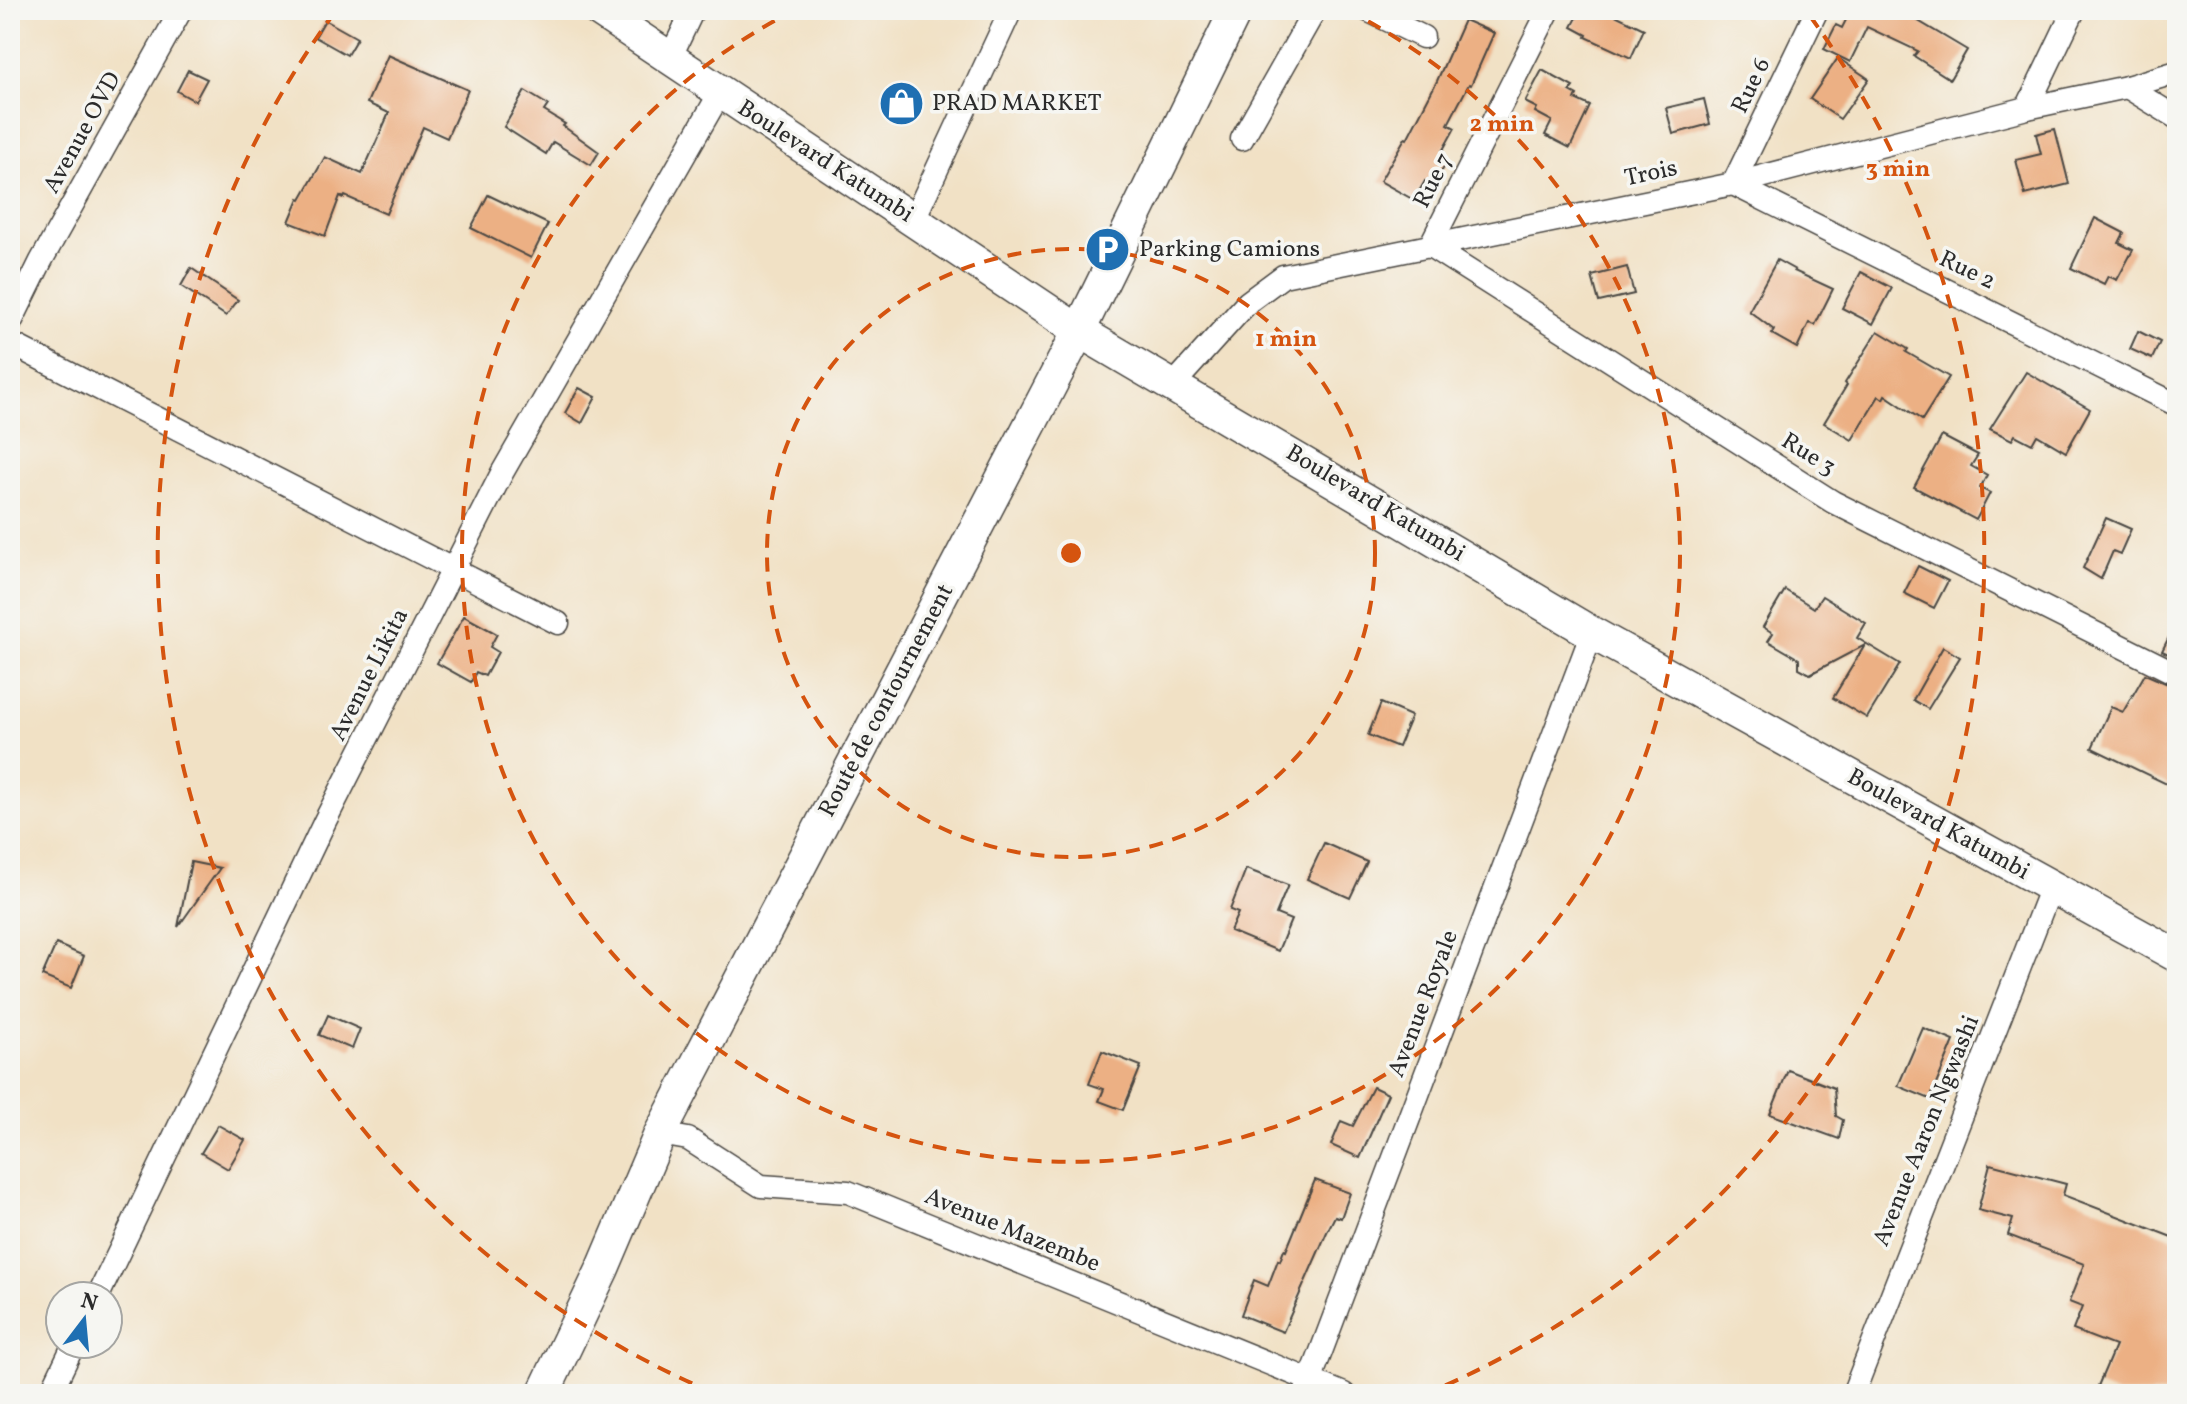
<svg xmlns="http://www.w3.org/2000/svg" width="2187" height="1404" viewBox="0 0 2187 1404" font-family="Vollkorn,serif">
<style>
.building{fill:#ecb084}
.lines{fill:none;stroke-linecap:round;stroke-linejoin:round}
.street-casing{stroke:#494642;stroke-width:25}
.secondary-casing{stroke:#494642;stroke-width:35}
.street{stroke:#fff;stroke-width:22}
.secondary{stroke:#fff;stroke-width:32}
.ring{fill:none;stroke:#d5540f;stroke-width:4;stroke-dasharray:14 10}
.labels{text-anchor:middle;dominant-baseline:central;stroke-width:7;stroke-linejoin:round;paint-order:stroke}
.street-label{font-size:24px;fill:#2b2b2b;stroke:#f6f6f2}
.poi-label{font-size:24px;fill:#2b2b2b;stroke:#f6f6f2;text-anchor:start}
.centre{fill:#d5540f;stroke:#f6f6f2;stroke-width:4}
.ring-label{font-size:24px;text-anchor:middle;font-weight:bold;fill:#d5540f;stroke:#f6f6f2;stroke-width:7;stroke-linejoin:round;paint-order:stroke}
</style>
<rect width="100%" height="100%" fill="#f6f6f2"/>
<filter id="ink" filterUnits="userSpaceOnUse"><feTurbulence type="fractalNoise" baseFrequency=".0125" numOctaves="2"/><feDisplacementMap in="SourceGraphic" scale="16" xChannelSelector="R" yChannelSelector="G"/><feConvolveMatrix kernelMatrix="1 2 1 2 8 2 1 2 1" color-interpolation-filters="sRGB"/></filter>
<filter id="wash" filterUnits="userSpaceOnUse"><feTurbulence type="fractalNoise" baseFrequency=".006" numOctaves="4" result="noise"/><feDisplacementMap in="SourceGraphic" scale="32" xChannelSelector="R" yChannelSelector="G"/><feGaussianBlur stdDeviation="1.8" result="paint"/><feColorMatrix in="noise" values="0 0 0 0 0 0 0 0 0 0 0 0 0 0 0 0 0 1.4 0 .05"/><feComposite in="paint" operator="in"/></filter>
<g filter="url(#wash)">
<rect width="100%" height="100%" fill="#f1e1c5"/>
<g id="blocks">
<!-- building -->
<g class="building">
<polygon points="1581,10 1605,10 1644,29 1631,58 1586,37 1587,35 1572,27"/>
<polygon points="1831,10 1913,10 1910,16 1967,50 1950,79 1914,56 1918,51 1867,27 1850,62 1824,49 1836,25 1842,28 1847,18"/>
<polygon points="325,20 357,38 347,55 315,37"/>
<polygon points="1464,20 1494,33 1471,85 1469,84 1448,124 1455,128 1439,157 1447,162 1433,186 1425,181 1414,200 1380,181 1405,138 1407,139 1437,81"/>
<polygon points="388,55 468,90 447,138 423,127 386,214 345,196 344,198 340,196 325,236 289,222 299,198 301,199 325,157 362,174 389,113 367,103"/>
<polygon points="1838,58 1869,79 1840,119 1810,99"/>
<polygon points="188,70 207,79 195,101 177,91"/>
<polygon points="1542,70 1573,87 1570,91 1577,95 1575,99 1590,106 1570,148 1545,135 1552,121 1535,112 1537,108 1525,102"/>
<polygon points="525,91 548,105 544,111 565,124 563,126 599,152 591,165 553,142 546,154 504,127"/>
<polygon points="1704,99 1710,124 1673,134 1666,108"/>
<polygon points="2055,129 2069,184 2025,195 2016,160 2041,154 2036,134"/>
<polygon points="488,195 548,224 531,258 471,228"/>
<polygon points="2095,218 2124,233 2119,243 2133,250 2117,280 2108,276 2104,284 2071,268"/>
<polygon points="1777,260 1795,270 1794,271 1833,289 1815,325 1809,323 1797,348 1772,334 1774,330 1749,311"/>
<polygon points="1627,267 1634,294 1599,302 1592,276"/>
<polygon points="191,268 238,300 226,316 181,286"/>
<polygon points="1861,272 1892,288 1873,324 1842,308"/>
<polygon points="1878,331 1908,349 1906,352 1949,377 1922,420 1885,395 1883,399 1879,396 1852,440 1824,423 1847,385 1845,383"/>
<polygon points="2138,331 2160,342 2152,359 2130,349"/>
<polygon points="2026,372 2090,409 2066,452 2037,435 2032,444 2015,435 2012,440 1990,429"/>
<polygon points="579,388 596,397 582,423 565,413"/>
<polygon points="1942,436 1978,455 1971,466 1987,475 1980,488 1990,493 1976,520 1914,487"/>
<polygon points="2106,518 2131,529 2120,554 2113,551 2101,579 2083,568"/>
<polygon points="1918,566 1948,581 1934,608 1904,593"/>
<polygon points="1785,590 1814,608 1822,596 1866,623 1857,638 1900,664 1867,718 1833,698 1865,645 1810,674 1799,668 1799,659 1768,641 1773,633 1763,627"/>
<polygon points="464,616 497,634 490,647 498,652 485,676 476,672 471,682 437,663"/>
<polygon points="2177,621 2177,658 2162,651"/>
<polygon points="1943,647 1960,657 1928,709 1913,700"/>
<polygon points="2145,674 2177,688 2177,789 2092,748 2111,707 2123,712"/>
<polygon points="1381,703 1411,716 1398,747 1368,735"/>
<polygon points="1324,843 1367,862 1350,898 1307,879"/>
<polygon points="191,862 220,868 178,927"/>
<polygon points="1246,869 1288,885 1276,914 1291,920 1278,951 1230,931 1238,913 1230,910"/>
<polygon points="56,944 84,956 71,988 42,976"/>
<polygon points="328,1015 360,1029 352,1049 319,1035"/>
<polygon points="1923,1028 1954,1041 1930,1099 1898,1086"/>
<polygon points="1102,1051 1141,1066 1123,1110 1099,1101 1104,1089 1089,1084"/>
<polygon points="1788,1070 1834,1088 1836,1116 1843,1120 1839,1139 1770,1114"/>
<polygon points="1373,1087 1388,1094 1360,1158 1331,1145 1341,1121 1353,1126"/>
<polygon points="218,1125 245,1140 228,1169 201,1153"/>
<polygon points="1990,1164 2066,1184 2063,1195 2177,1239 2177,1394 2117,1394 2098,1386 2115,1346 2073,1330 2082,1307 2069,1302 2084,1264 2008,1235 2013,1219 1978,1210"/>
<polygon points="1315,1180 1350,1193 1341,1218 1335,1216 1327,1232 1283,1332 1241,1315 1254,1280 1268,1286 1278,1260 1280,1261 1284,1250 1286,1251"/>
</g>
</g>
</g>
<g filter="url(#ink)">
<use href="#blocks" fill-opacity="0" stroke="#494642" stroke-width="2"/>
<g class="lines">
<defs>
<g id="street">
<polyline points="1367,10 1423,37"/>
<polyline points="1549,10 1430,246 1833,502 2177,674"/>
<polyline points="1817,10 1733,184 2177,405"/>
<polyline points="670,58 693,10"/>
<polyline points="2127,87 2177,118"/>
<polyline points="2027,108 2074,10"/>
<polyline points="1242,139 1315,10"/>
<polyline points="913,221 1011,10"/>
<polyline points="10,324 41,261 181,10"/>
<polyline points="10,343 558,623"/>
<polyline points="1173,385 1248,302 1283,276 1733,184 2027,108 2127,87 2177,72"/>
<polyline points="660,1134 688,1139 761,1186 848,1192 1344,1394"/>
<polyline points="98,1296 325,821 502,473 720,93"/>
<polyline points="50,1394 74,1344"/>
<polyline points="1305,1394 1592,633"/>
<polyline points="1853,1394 2051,887"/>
</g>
<g id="secondary">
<polyline points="598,10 1079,331 1592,633 2177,956"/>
<polyline points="543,1394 603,1268 660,1134 1079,331 1236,10"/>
</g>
</defs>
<!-- street casing -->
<use href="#street" class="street-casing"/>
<!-- secondary casing -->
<use href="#secondary" class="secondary-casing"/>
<!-- street -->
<use href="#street" class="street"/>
<!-- secondary -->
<use href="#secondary" class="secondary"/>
</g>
</g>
<!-- distance rings -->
<g class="ring">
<circle cx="1071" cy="553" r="304"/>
<path d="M1347 10A609 609 0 1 1 795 10"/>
<path d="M714 1393A913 913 0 0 1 332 16M1810 16A913 913 0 0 1 1428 1393"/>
</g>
<!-- icons -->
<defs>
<symbol id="shop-disc" viewBox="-11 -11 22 22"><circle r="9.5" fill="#1f6fb2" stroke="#f6f6f2"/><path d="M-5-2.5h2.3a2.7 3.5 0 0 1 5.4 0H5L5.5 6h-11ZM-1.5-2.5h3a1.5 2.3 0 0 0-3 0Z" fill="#fff"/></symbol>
<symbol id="parking-disc" viewBox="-11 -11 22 22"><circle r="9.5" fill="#1f6fb2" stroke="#f6f6f2"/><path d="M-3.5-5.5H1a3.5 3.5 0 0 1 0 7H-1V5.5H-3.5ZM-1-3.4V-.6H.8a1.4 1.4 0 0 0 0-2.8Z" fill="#fff"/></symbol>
</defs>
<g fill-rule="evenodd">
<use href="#shop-disc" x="876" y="78" width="51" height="51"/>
<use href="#parking-disc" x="1082" y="224" width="51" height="51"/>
</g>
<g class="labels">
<!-- street labels -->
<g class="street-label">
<text transform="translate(1752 86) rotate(-64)">Rue 6</text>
<text transform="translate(83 133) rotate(-61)">Avenue OVD</text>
<text transform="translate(825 162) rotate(33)">Boulevard Katumbi</text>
<text transform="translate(1651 174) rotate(-12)">Trois</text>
<text transform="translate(1434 181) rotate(-63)">Rue 7</text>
<text transform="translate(1967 271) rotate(26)">Rue 2</text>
<text transform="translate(1808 455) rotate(32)">Rue 3</text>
<text transform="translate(1375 504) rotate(31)">Boulevard Katumbi</text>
<text transform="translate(370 675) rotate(-63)">Avenue Likita</text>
<text transform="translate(887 701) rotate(-62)">Route de contournement</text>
<text transform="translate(1938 825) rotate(29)">Boulevard Katumbi</text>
<text transform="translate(1424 1004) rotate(-69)">Avenue Royale</text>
<text transform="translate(1927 1131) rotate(-68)">Avenue Aaron Ngwashi</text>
<text transform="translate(1012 1231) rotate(22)">Avenue Mazembe</text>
</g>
<!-- poi labels -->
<g class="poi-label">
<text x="932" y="104">PRAD MARKET</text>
<text x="1139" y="250">Parking Camions</text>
</g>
</g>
<circle cx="1071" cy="553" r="12" class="centre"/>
<g class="ring-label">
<text x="1502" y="131">2 min</text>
<text x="1898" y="176">3 min</text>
<text x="1286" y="346">1 min</text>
</g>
<!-- margin -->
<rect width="2187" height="1404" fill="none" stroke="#f6f6f2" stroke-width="40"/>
<!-- north arrow -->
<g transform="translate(84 1320) rotate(16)"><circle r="38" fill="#f6f6f2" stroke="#a5a5a2" stroke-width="2"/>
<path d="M0-6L14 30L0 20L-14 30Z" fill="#1f6fb2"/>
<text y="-12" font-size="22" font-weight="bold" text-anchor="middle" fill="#2b2b2b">N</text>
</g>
</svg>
